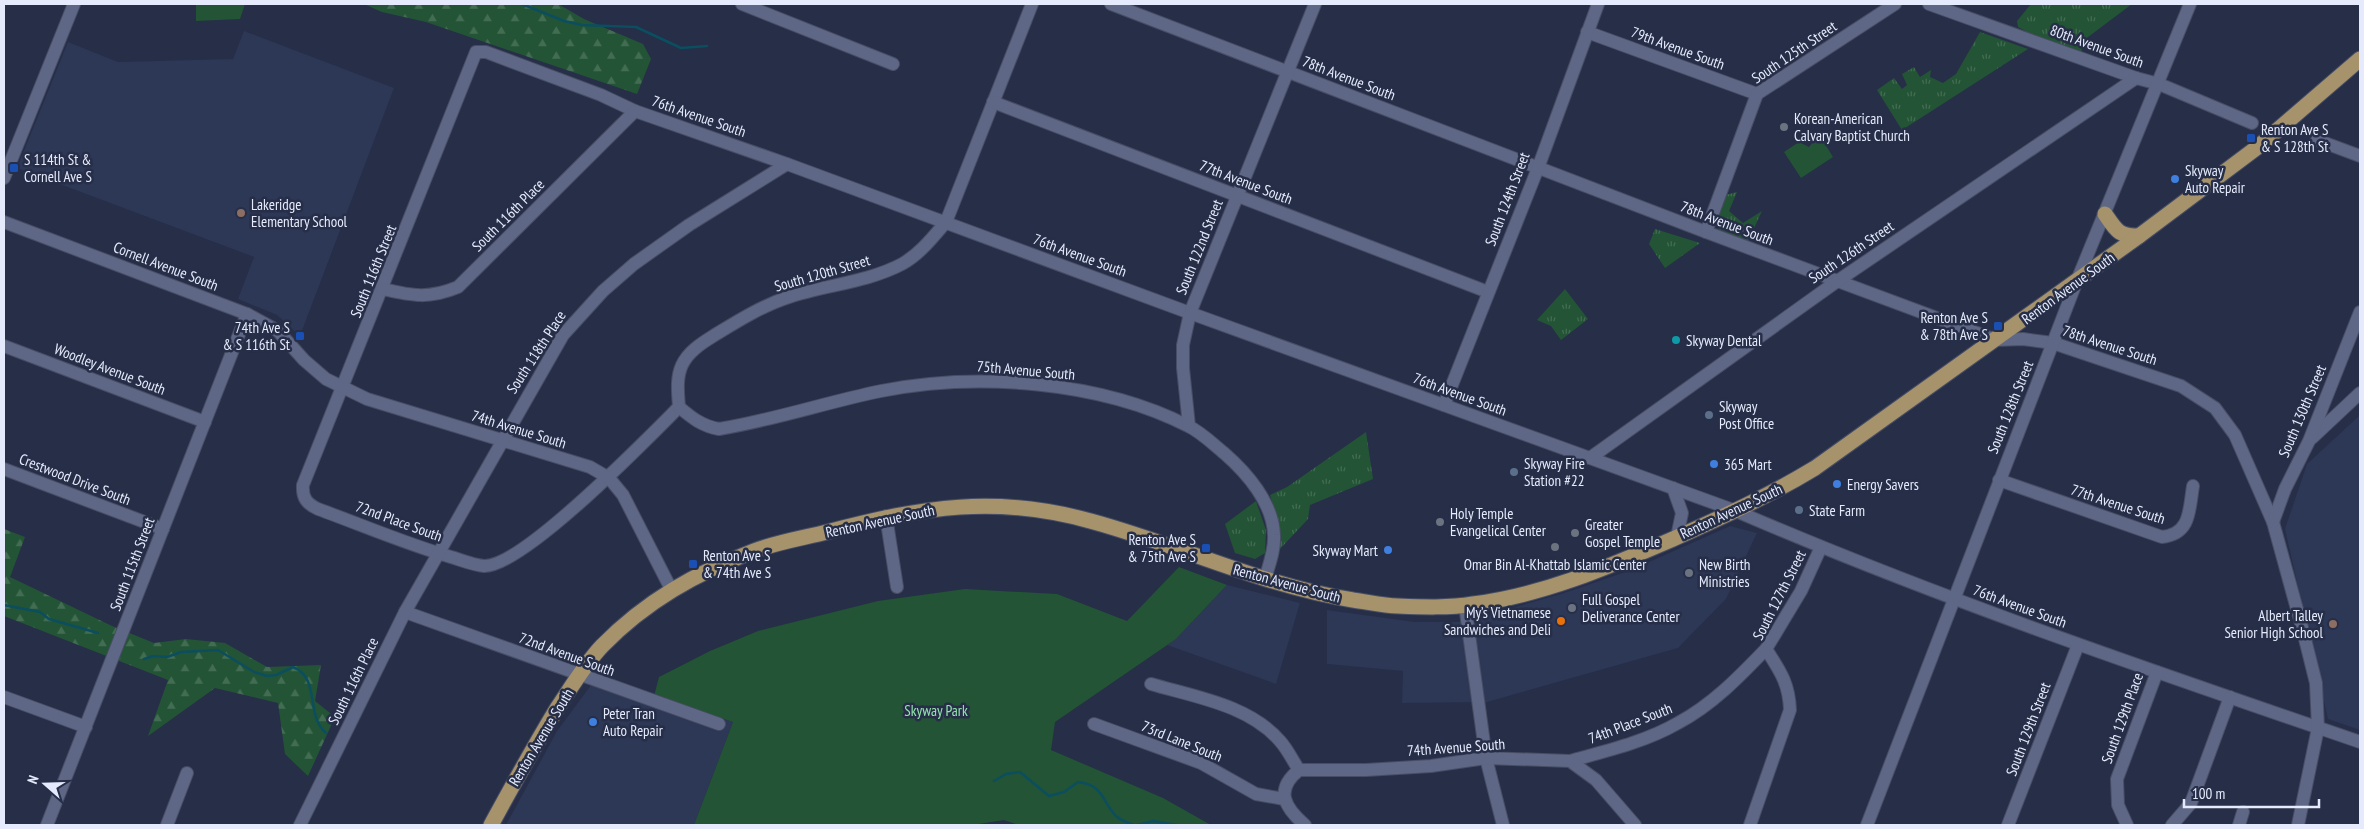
<svg xmlns="http://www.w3.org/2000/svg" width="2364" height="829" viewBox="0 0 2364 829" font-family="'PT Sans Narrow',sans-serif">
<style>
.built{fill:#2d3756}
.grass{fill:url(#grass-tufts)}
.forest{fill:url(#forest-firs)}
.park{fill:#235435}
.lines{fill:none;stroke-linecap:round;stroke-linejoin:round}
.stream{stroke:#0b4e5f;stroke-width:2.5}
.minor-casing{stroke:#474d64;stroke-width:14}
.major-casing{stroke:#474d64;stroke-width:17}
.minor{stroke:#5e6785;stroke-width:12}
.major{stroke:#a6926b;stroke-width:15}
.worship-dot{fill:#6b7280;stroke:#262e48;stroke-width:2}
.transit-dot{fill:#1a4fb4;stroke:#262e48;stroke-width:2}
.shop-dot{fill:#3f7fe0;stroke:#262e48;stroke-width:2}
.education-dot{fill:#8d6e63;stroke:#262e48;stroke-width:2}
.culture-dot{fill:#0f9aa8;stroke:#262e48;stroke-width:2}
.service-dot{fill:#5c6f8a;stroke:#262e48;stroke-width:2}
.food-dot{fill:#e8710a;stroke:#262e48;stroke-width:2}
.labels{text-anchor:middle;dominant-baseline:central;stroke-width:5;stroke-linejoin:round;paint-order:stroke}
.street-label{font-size:15px;fill:#e5ebfc;stroke:#262e48}
.poi-label{font-size:15px;fill:#e5ebfc;stroke:#262e48;text-anchor:start}
.park-label{font-size:15px;fill:#93e6ad;stroke:#262e48}
</style>
<defs>
<pattern id="grass-tufts" width="24" height="20" patternUnits="userSpaceOnUse" patternTransform="scale(1.25)"><rect width="24" height="20" fill="#235435"/><path d="M3 7l-1-3M5 7V3M7 7l1-3M15 17l-1-3M17 17v-4M19 17l1-3" fill="none" stroke="#436d53"/></pattern>
<pattern id="forest-firs" width="22" height="20" patternUnits="userSpaceOnUse" patternTransform="scale(1.25)"><rect width="22" height="20" fill="#235435"/><path d="M5 1l3.5 6h-7zM16 11l3.5 6h-7z" fill="#436d53"/></pattern>
</defs>
<rect width="100%" height="100%" fill="#262e48"/>
<!-- built -->
<g class="built">
<polygon points="244,31 394,88 300,336 277,315 238,299 254,257 17,168 68,42 118,62 233,59"/>
<polygon points="2360,415 2360,730 2328,719 2285,529 2307,464"/>
<polygon points="1730,526 1757,533 1726,599 1678,648 1487,702 1402,703 1403,671 1327,664 1327,610 1415,622 1478,622 1484,616 1564,593 1631,570"/>
<polygon points="1227,585 1300,603 1276,684 1167,645 1176,639"/>
<polygon points="597,677 733,722 694,825 506,825 557,731"/>
</g>
<!-- grass -->
<g class="grass">
<polygon points="2031,4 2132,4 2084,40 2081,53 2029,33 2018,27 2017,21"/>
<polygon points="1980,32 2028,49 1902,130 1877,90 1894,78 1902,89 1907,85 1902,74 1914,67 1920,77 1931,70 1930,77 1943,83 1956,74"/>
<polygon points="1737,192 1729,211 1743,223 1762,211 1748,241 1718,229 1716,221 1725,195"/>
<polygon points="1655,229 1700,243 1665,268 1649,244"/>
<polygon points="1565,289 1588,319 1561,340 1551,326 1537,320"/>
<polygon points="1366,432 1373,479 1310,505 1308,519 1280,549 1278,521 1270,495 1287,487"/>
<polygon points="1256,501 1266,530 1265,553 1255,559 1235,553 1225,524"/>
</g>
<!-- forest -->
<g class="forest">
<polygon points="364,4 558,4 584,19 643,44 651,59 637,94 426,22 382,12"/>
<polygon points="4,529 25,537 10,577 112,626 154,643 186,639 225,643 267,667 321,665 315,701 335,717 308,776 285,754 278,703 215,688 148,736 168,680 4,616"/>
</g>
<!-- park -->
<g class="park">
<polygon points="196,4 245,4 240,19 196,21"/>
<polygon points="1819,134 1833,157 1801,178 1784,152 1799,142 1809,147"/>
<polygon points="1179,567 1227,585 1176,639 1055,722 1051,750 1163,798 1211,825 1019,825 1004,820 972,825 694,825 733,722 654,696 659,677 710,651 758,631 878,601 965,589 1057,594 1127,621"/>
</g>
<g class="lines">
<!-- stream -->
<g class="stream">
<polyline points="522,4 564,21 582,25 636,27 681,48 707,46"/>
<polyline points="4,605 40,612 49,619 98,633"/>
<path d="M144,659L153,656L167,657L181,652L218,650L254,672L267,676L276,675L293,667C321,678 305,716 326,733"/>
<path d="M994,781L1006,774L1020,772L1049,796L1064,792L1078,782C1104,785 1101,800 1116,816C1120,820 1128,823 1134,825"/>
<polyline points="1137,825 1153,821 1177,825"/>
</g>
<defs>
<g id="minor">
<polyline points="742,4 893,64"/>
<path d="M1032,4L946,222C933,237 920,254 902,264C868,282 826,285 789,297C764,305 741,319 718,333C704,342 689,350 682,365C676,378 678,393 679,407C648,438 523,567 484,566C473,565 461,560 451,557C406,544 362,525 318,509C307,504 302,498 303,485L476,52H486L601,95L635,111L787,164L1190,313L1736,511C1940,599 2150,670 2360,742"/>
<polyline points="1111,4 1706,232 1996,340 2023,339 2053,343 2181,386 2215,408 2235,435 2273,522 2303,631 2316,683 2318,728 2298,825"/>
<polyline points="1929,4 2136,78 2159,84 2252,123"/>
<polyline points="1587,32 1757,94"/>
<polyline points="993,102 1488,292"/>
<polyline points="2317,140 2360,156"/>
<polyline points="4,178 74,4"/>
<polyline points="4,222 247,314 278,331 304,360 326,379 367,399 590,467 609,478 623,495 671,589"/>
<polyline points="1706,232 1757,94 1895,4"/>
<path d="M383,289C413,296 429,299 458,287L635,111"/>
<polyline points="4,346 205,422"/>
<polyline points="1444,405 1538,168 1598,4"/>
<path d="M679,407C692,418 702,426 719,429C774,420 827,402 881,391C977,372 1100,381 1188,426C1201,432 1213,444 1224,453C1247,473 1273,503 1274,535C1275,550 1269,565 1265,579"/>
<polyline points="1189,426 1183,368 1183,345 1190,313 1315,4"/>
<polyline points="2312,438 2360,393"/>
<polyline points="1590,458 1836,282 2136,78"/>
<polyline points="4,469 163,529"/>
<path d="M1999,480L2162,537C2191,534 2189,510 2193,486"/>
<polyline points="1673,488 1682,513 1677,537"/>
<polyline points="886,516 897,587"/>
<polyline points="2273,522 2285,489 2309,441 2360,312"/>
<polyline points="1465,605 1486,758 1503,825"/>
<polyline points="405,612 719,724"/>
<path d="M1151,684C1195,697 1249,705 1280,741C1288,750 1293,761 1299,770"/>
<polyline points="4,697 86,727"/>
<polyline points="1094,724 1201,763 1256,794 1284,799"/>
<path d="M1570,761C1606,751 1645,742 1678,723C1712,705 1739,677 1766,649"/>
<polyline points="47,825 247,314"/>
<polyline points="167,825 187,773"/>
<polyline points="300,825 405,612 563,335 603,291 634,264 689,225 787,164"/>
<path d="M1305,825C1285,808 1274,790 1299,770H1366L1431,766L1486,758L1570,761L1596,780L1635,825"/>
<path d="M1750,825L1790,710C1789,683 1780,671 1766,649L1801,591L1821,547"/>
<polyline points="1867,825 2076,283 2190,4"/>
<polyline points="2008,825 2078,645"/>
<polyline points="2127,825 2118,805 2117,779 2157,672"/>
<polyline points="2172,825 2191,803 2230,697"/>
<polyline points="2239,825 2243,812"/>
</g>
<g id="major">
<path d="M2105,214C2116,230 2118,236 2139,236"/>
<path d="M491,825C513,785 534,746 558,707C572,686 585,664 602,646C646,601 696,573 754,551C777,542 803,538 827,532C923,507 996,494 1094,522C1181,546 1264,586 1353,600C1368,602 1383,606 1398,606C1423,607 1449,608 1473,604C1544,595 1608,567 1673,539C1722,517 1769,496 1815,468L2139,236L2259,146L2360,59"/>
</g>
</defs>
<!-- minor casing -->
<use href="#minor" class="minor-casing"/>
<!-- major casing -->
<use href="#major" class="major-casing"/>
<!-- minor -->
<use href="#minor" class="minor"/>
<!-- major -->
<use href="#major" class="major"/>
</g>
<!-- markers -->
<g class="worship-dot">
<circle cx="1784" cy="127" r="5"/>
<circle cx="1440" cy="522" r="5"/>
<circle cx="1575" cy="533" r="5"/>
<circle cx="1555" cy="547" r="5"/>
<circle cx="1689" cy="573" r="5"/>
<circle cx="1572" cy="608" r="5"/>
</g>
<g class="transit-dot">
<rect x="2246" y="133" width="10" height="10" rx="2.5"/>
<rect x="9" y="163" width="10" height="10" rx="2.5"/>
<rect x="1993" y="321" width="10" height="10" rx="2.5"/>
<rect x="295" y="331" width="10" height="10" rx="2.5"/>
<rect x="1201" y="543" width="10" height="10" rx="2.5"/>
<rect x="688" y="559" width="10" height="10" rx="2.5"/>
</g>
<g class="shop-dot">
<circle cx="2175" cy="179" r="5"/>
<circle cx="1714" cy="464" r="5"/>
<circle cx="1837" cy="484" r="5"/>
<circle cx="1388" cy="550" r="5"/>
<circle cx="593" cy="722" r="5"/>
</g>
<g class="education-dot">
<circle cx="241" cy="213" r="5"/>
<circle cx="2333" cy="624" r="5"/>
</g>
<circle class="culture-dot" cx="1676" cy="340" r="5"/>
<g class="service-dot">
<circle cx="1709" cy="415" r="5"/>
<circle cx="1514" cy="472" r="5"/>
<circle cx="1799" cy="510" r="5"/>
</g>
<circle class="food-dot" cx="1561" cy="621" r="5"/>
<g class="labels">
<!-- street labels -->
<g class="street-label">
<text transform="translate(2097 46) rotate(20)">80th Avenue South</text>
<text transform="translate(1678 48) rotate(20)">79th Avenue South</text>
<text transform="translate(1794 52) rotate(-34)">South 125th Street</text>
<text transform="translate(1349 78) rotate(21)">78th Avenue South</text>
<text transform="translate(699 116) rotate(19)">76th Avenue South</text>
<text transform="translate(1246 182) rotate(21)">77th Avenue South</text>
<text transform="translate(1507 199) rotate(-69)">South 124th Street</text>
<text transform="translate(508 215) rotate(-45)">South 116th Place</text>
<text transform="translate(1727 223) rotate(21)">78th Avenue South</text>
<text transform="translate(1199 247) rotate(-68)">South 122nd Street</text>
<text transform="translate(1851 252) rotate(-34)">South 126th Street</text>
<text transform="translate(1080 255) rotate(20)">76th Avenue South</text>
<text transform="translate(166 266) rotate(21)">Cornell Avenue South</text>
<text transform="translate(373 271) rotate(-68)">South 116th Street</text>
<text transform="translate(822 273) rotate(-16)">South 120th Street</text>
<text transform="translate(2068 288) rotate(-36)">Renton Avenue South</text>
<text transform="translate(2110 345) rotate(18)">78th Avenue South</text>
<text transform="translate(536 352) rotate(-57)">South 118th Place</text>
<text transform="translate(110 369) rotate(21)">Woodley Avenue South</text>
<text transform="translate(1026 370) rotate(5)">75th Avenue South</text>
<text transform="translate(1460 394) rotate(20)">76th Avenue South</text>
<text transform="translate(2010 407) rotate(-68)">South 128th Street</text>
<text transform="translate(2302 411) rotate(-67)">South 130th Street</text>
<text transform="translate(519 429) rotate(17)">74th Avenue South</text>
<text transform="translate(75 479) rotate(21)">Crestwood Drive South</text>
<text transform="translate(2118 504) rotate(18)">77th Avenue South</text>
<text transform="translate(1731 511) rotate(-25)">Renton Avenue South</text>
<text transform="translate(399 521) rotate(20)">72nd Place South</text>
<text transform="translate(880 521) rotate(-12)">Renton Avenue South</text>
<text transform="translate(132 564) rotate(-69)">South 115th Street</text>
<text transform="translate(1287 583) rotate(15)">Renton Avenue South</text>
<text transform="translate(1779 595) rotate(-63)">South 127th Street</text>
<text transform="translate(2020 606) rotate(20)">76th Avenue South</text>
<text transform="translate(567 654) rotate(20)">72nd Avenue South</text>
<text transform="translate(353 681) rotate(-64)">South 116th Place</text>
<text transform="translate(2122 718) rotate(-70)">South 129th Place</text>
<text transform="translate(1630 723) rotate(-21)">74th Place South</text>
<text transform="translate(2028 729) rotate(-69)">South 129th Street</text>
<text transform="translate(541 737) rotate(-59)">Renton Avenue South</text>
<text transform="translate(1182 741) rotate(22)">73rd Lane South</text>
<text transform="translate(1456 747) rotate(-4)">74th Avenue South</text>
</g>
<!-- poi labels -->
<g class="poi-label">
<text x="1794" y="118">Korean-American<tspan x="1794" dy="17">Calvary Baptist Church</tspan></text>
<text x="2261" y="129">Renton Ave S<tspan x="2261" dy="17">&amp; S 128th St</tspan></text>
<text x="24" y="159">S 114th St &amp;<tspan x="24" dy="17">Cornell Ave S</tspan></text>
<text x="2185" y="170">Skyway<tspan x="2185" dy="17">Auto Repair</tspan></text>
<text x="251" y="204">Lakeridge<tspan x="251" dy="17">Elementary School</tspan></text>
<text x="1988" y="317" text-anchor="end">Renton Ave S<tspan x="1988" dy="17">&amp; 78th Ave S</tspan></text>
<text x="290" y="327" text-anchor="end">74th Ave S<tspan x="290" dy="17">&amp; S 116th St</tspan></text>
<text x="1686" y="340">Skyway Dental</text>
<text x="1719" y="406">Skyway<tspan x="1719" dy="17">Post Office</tspan></text>
<text x="1524" y="463">Skyway Fire<tspan x="1524" dy="17">Station #22</tspan></text>
<text x="1724" y="464">365 Mart</text>
<text x="1847" y="484">Energy Savers</text>
<text x="1809" y="510">State Farm</text>
<text x="1450" y="513">Holy Temple<tspan x="1450" dy="17">Evangelical Center</tspan></text>
<text x="1585" y="524">Greater<tspan x="1585" dy="17">Gospel Temple</tspan></text>
<text x="1196" y="539" text-anchor="end">Renton Ave S<tspan x="1196" dy="17">&amp; 75th Ave S</tspan></text>
<text x="1378" y="550" text-anchor="end">Skyway Mart</text>
<text x="703" y="555">Renton Ave S<tspan x="703" dy="17">&amp; 74th Ave S</tspan></text>
<text x="1555" y="564" text-anchor="middle">Omar Bin Al-Khattab Islamic Center</text>
<text x="1699" y="564">New Birth<tspan x="1699" dy="17">Ministries</tspan></text>
<text x="1582" y="599">Full Gospel<tspan x="1582" dy="17">Deliverance Center</tspan></text>
<text x="1551" y="612" text-anchor="end">My’s Vietnamese<tspan x="1551" dy="17">Sandwiches and Deli</tspan></text>
<text x="2323" y="615" text-anchor="end">Albert Talley<tspan x="2323" dy="17">Senior High School</tspan></text>
<text x="603" y="713">Peter Tran<tspan x="603" dy="17">Auto Repair</tspan></text>
</g>
<!-- park labels -->
<g class="park-label">
<text x="936" y="710">Skyway Park</text>
</g>
</g>
<!-- border -->
<rect width="2364" height="829" fill="none" stroke="#e5ebfc" stroke-width="10"/>
<!-- north arrow -->
<g transform="translate(45 784) rotate(290)" stroke="#262e48" stroke-width="4" paint-order="stroke">
<path d="M0-4L9 19L0 12L-9 19Z" fill="#e5ebfc"/>
<text y="-8" font-size="14" font-weight="bold" text-anchor="middle" fill="#e5ebfc">N</text>
</g>
<!-- scale -->
<path d="M2184 799v8h135v-8" fill="none" stroke="#e5ebfc" stroke-width="2.5"/>
<text x="2192" y="799" font-size="15" fill="#e5ebfc" stroke="#262e48" stroke-width="4" paint-order="stroke">100 m</text>
</svg>
